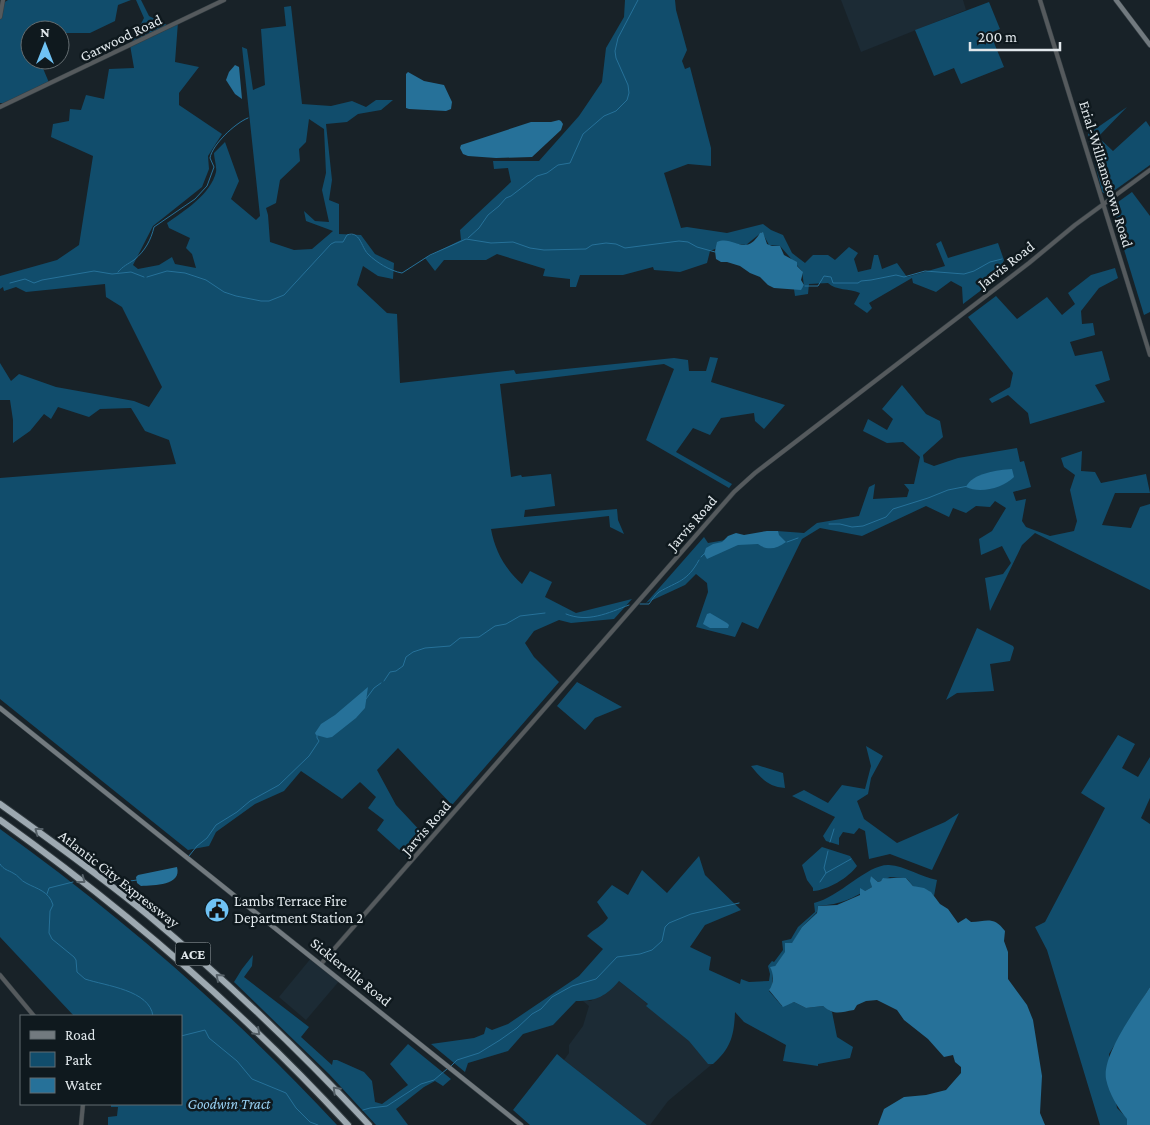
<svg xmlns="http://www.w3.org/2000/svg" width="1150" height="1125" viewBox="0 0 1150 1125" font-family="'Crimson Pro',serif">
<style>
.built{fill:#1c2b35}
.green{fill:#114d6c;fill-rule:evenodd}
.water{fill:#267199}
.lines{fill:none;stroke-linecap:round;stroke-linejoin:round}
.stream{stroke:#267199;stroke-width:1}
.tertiary-casing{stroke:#343e43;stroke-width:5}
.secondary-casing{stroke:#343e43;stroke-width:5.5}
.motorway-casing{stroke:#343e43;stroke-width:8}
.tertiary{stroke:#555a5d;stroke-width:4}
.secondary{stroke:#727a7f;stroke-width:4.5}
.motorway{stroke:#9da9b1;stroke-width:6}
.oneway{stroke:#566168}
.labels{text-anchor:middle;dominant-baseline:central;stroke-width:5;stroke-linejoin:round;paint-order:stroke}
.shield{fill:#0f191e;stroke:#a2aaae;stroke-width:1}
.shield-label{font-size:14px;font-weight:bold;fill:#e1e8ec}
.street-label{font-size:15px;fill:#e1e8ec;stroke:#0f191e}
.poi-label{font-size:15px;fill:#e1e8ec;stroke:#0f191e;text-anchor:start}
.park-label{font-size:15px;font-style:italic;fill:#97cff1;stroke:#0f191e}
</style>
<rect width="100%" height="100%" fill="#182228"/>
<!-- built -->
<g class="built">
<polygon points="841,0 963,0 966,10 861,52"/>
<polygon points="312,957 340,980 306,1020 279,997"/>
<polygon points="619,981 717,1060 668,1101 650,1125 647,1125 564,1060 569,1053 569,1045 583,1026 589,1006 583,1001 591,1001"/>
</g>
<!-- green -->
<g class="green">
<polygon points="8,0 131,0 118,5 115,21 90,33 60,33 60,30 30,30 30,60 51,60 50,63 42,66 50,85 10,103 0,103 0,5"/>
<path d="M136,0H141L149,16L169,26L178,22L175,62L199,67L179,93V105L222,134L208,156L209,169L202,187L153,226L133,265L138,269L159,265L172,257L175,264L196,268L192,254L186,248L190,238L169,228L167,223C184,211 211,194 216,172C217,167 214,158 214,153L225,142L239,181L231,199L256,220L260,216L242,47L247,49L253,90L265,85L261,29L286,26L284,7L291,6L302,104L331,106L352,101L366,107L376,100H393L381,110L358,114L347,122L326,124L332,180L329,200L339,204V234L361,235L375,254L394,263L393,279L378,276L363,266L357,285L387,313L397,314L400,383L514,370L516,374L674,358L688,360L689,371H706L710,357L718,358L711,382L785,405L764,429L755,421L754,413L721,418L710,435L693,428L676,452L732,484L729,488L646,440L674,369L664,364L500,384L511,477L521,475L522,477L551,474L555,506L525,510L524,517L617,509L618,520L624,534L610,527L609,516L491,529C495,551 505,569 522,584L530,571L552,582L545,597L576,613L632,599L614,619L571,623L559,620L534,631L525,643L534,657L559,682L452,805L398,748L377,770L396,805L425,836L407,857L377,830L384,820L368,808L376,797L360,782L342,799L301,771L284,791L255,804L216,832L209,846L188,850L0,699V478L176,464L169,440L145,431L131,408L100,409L89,417L58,407L51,419L44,414L30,431L13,443V420L10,400H0V363L11,381L19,374L56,387L134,401L149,407L162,387L122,307L106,297L105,284L26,292L16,287L4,291L3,287L0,289V276L57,260L79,245L93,156L51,137L53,124L69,121L70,109L81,110L86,95L104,99L109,69L134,68L130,45L144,18ZM309,119L324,129L326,173L322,190L329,222L315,221L304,211L306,221L333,231L312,249L294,250L270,242L268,215L266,208L276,203L280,180L300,161L299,149L306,142Z"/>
<path d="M625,0H675L676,10L687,50L682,61L685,69L690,67L711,148V166L688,164L664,173L681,228L687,227L727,233L763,224L771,230L783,235L792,253L805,263L813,255H828L835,260L849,247L858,253L854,259L858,272L871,269L874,255H878L882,269L897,263L907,277L945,266L936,244L941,241L948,258L998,243L1004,260L996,279L963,304L962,287L951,281L936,292L913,283L912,278L869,303L872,308L867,313L854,304L860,293C849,288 836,291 828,283L809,284L808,294L795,296L794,289L804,286L802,271L780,246L769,245L762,232L746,245L730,243L710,251L707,263L680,272L654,270L653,267L623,275H580L576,287H570V279L543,276L545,269L497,254L486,260H444L435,271L425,258L461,240L460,230L511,182L508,168L494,169L493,161H539L579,116L602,82L606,48L624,17Z"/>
<polygon points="989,2 1000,29 990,33 1004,67 961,84 954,68 934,76 915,30"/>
<polygon points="1127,107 1098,137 1113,151 1146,121 1150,127 1150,165 1108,195 1102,192 1088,134"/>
<polygon points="1132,192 1150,216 1150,312 1144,315 1111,207"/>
<polygon points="1115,268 1118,278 1099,288 1081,311 1082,324 1093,323 1095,335 1070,342 1075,356 1102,351 1110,380 1095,385 1105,402 1030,424 1028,413 1008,395 992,403 989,399 1010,387 1013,373 968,317 996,296 1017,319 1047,297 1062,315 1075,304 1068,293 1091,275"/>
<polygon points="902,385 926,414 940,421 943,437 923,455 924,462 934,466 958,458 1017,448 1020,462 1024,461 1031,487 1013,492 1016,501 1026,499 1022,521 1026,527 1050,536 1074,531 1077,521 1070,490 1075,475 1064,467 1061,458 1082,451 1081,471 1095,472 1101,483 1146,474 1150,493 1115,493 1102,525 1131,528 1140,507 1150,504 1150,590 1035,533 1022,545 990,611 985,578 1003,574 1011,563 1002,546 981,555 979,539 992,531 1006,508 995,501 990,507 976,506 966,513 953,508 949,517 926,506 862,536 820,528 802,539 758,629 742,622 735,637 696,627 708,592 707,583 696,574 685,585 646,603 704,537 708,543 777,531 804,533 817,523 859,516 869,487 875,484 873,499 907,497 909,490 904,484 914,484 920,457 903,442 887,443 863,431 868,419 887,430 893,419 882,409"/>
<polygon points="977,628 1013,646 1014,648 1010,661 990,664 994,691 957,693 946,700"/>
<polygon points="577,682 622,707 595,718 585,730 557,706"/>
<polygon points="1118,735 1135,744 1122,768 1138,777 1150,757 1150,798 1141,818 1150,824 1150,987 1109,1054 1117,1108 1128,1119 1127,1125 1100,1125 1047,950 1035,927 1045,922 1105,808 1081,793"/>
<polygon points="866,746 883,756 871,778 868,794 857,801 864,819 897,843 945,822 959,813 932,870 890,854 869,859 865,831 859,828 854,834 843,832 839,838 839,845 826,841 823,836 835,817 792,796 804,790 828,803 842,785 865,789 871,766"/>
<path d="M757,765L783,773L785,788C768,787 761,778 751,766Z"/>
<path d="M0,829C121,916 235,1015 337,1125H108V1117L117,1116L118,1107H111V1104H181V1016H74L0,937Z"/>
<path d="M822,847L850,856L857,866C848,878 828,890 813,891V888L807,880L802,865Z"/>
<path d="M699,856L705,875L741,910L705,925L690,947L711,957L709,970L740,984L741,979L749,982L769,981L770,974L768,966L772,961L774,962L783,950L782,941L791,939L798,927L815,912L814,903C840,897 867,864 889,865C905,866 921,877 937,880L934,896C928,887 923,891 915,887C911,885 910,881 906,878L890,877L878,882L871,876L872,887C851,899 843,904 818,906L817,912L802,927L792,944L775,966L773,971L772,986L769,991L782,1006L794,1002L806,1008L823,1006L832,1012L837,1037L853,1047L850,1058L818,1064V1066L783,1061L786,1045L744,1022L735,1012C734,1036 731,1048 713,1064H708L689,1041L646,1006L648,1004L619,981C606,996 597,1001 576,1001L553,1025L523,1034L508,1051L468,1063L465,1072L431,1044L474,1038L484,1034L486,1027L492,1030L508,1024L579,976L603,949L587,936C595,928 601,927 608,918L597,902L612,885L628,895L642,870L667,893Z"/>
<polygon points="253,955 252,966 244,977 309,1027 301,1037 332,1065 333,1060 337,1060 364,1072 372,1081 375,1102 382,1104 408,1085 390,1064 408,1044 451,1079 443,1086 435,1081 424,1087 396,1109 408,1125 376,1125 329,1074 234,982 242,969"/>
<polygon points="557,1054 564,1060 647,1125 530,1125 513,1110"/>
</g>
<!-- water -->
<g class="water">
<polygon points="235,65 239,67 242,99 235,94 226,80 229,72"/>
<polygon points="408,72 424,81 444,85 452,102 451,109 446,111 409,109 406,108 406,74"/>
<polygon points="559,120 561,121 563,124 561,130 532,157 496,158 468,156 463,154 460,148 461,145 531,122 551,122"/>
<path d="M763,232L767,244L772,246H780L784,255L797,262V266L803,272L801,280L804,285L801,290L774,288L768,285L760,277L750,273L740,266L727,262H721L716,259L715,251L717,242C734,235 745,258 760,233Z"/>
<path d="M1012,469L1014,477C1003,488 980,494 966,487C972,473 998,470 1012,469Z"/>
<path d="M767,531H778L779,535L786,542C776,549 768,551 758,544L738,545L707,559L704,554L706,548L713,544L722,542L728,536L736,533L744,535Z"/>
<polygon points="710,613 727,623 729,625 728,628 710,628 703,624 707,614"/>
<polygon points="368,687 365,708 356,718 332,737 327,738 316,735 315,733 321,724 335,715"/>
<path d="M177,867C182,886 154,885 141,886L137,883L136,877L138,875Z"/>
<path d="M871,876L878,882L881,881L883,878C887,879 899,877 906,878L913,886L924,888L931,892L940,904L948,909L958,923L966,918L971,922C987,921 994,916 1005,931L1004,941L1008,952V979L1027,1005L1033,1020L1042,1076L1040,1113L1045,1125H878L884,1109L904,1097L926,1095L946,1090L961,1073V1067L955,1062L953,1055L944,1057L928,1039L904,1020L897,1010L877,1000L866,1001L857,1005L854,1010C840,1012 835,1016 823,1006L806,1008L794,1002L783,1007L769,990C774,984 774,974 770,967L775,966L785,952V943H792L802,927L817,913L818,906L837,905L860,895V888L865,891L872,887L870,881Z"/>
<path d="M1150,987V1125H1127V1119C1118,1108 1109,1094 1106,1079C1102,1054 1137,1008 1150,987Z"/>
</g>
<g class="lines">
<!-- stream -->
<g class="stream">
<polyline points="468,238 479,228 488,215 499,206 506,198 511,196 537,176 547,173 558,165 570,163 583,134 604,116 616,111 627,100 629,93 628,85 616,58 615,51 618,38 638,0"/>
<path d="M118,272C123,266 128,264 134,260C145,251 151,240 154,227L195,199L207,186L214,167L210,158C212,145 235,123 248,118"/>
<path d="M147,277L167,271L185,273L206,280L224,292L236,296L261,301H269L284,295L331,244L335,242H343L347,235C360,230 361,247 368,254C376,262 390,271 402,273L430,255L466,239L491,243L513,242L530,248L544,250L586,249L592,245L606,243L616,244L625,248L679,241L688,242L697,247L715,252"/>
<polyline points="10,283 25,279 34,283 42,280 94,271 112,274 131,272 144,277"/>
<polyline points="805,286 818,286 824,276 831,277 833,283 858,283 861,281 871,280 896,275 904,277 925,271 964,274 974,271 990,262 1002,259"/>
<polyline points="829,524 840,524 852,527 863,526 886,517 893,509 928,498 948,490 968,486"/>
<polyline points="787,542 798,538"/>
<polyline points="701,557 705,553"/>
<path d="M640,604H649C652,600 655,595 659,592C678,581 687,582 699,560"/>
<path d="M566,614C588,623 608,613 629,605"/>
<polyline points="384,681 390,672 396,671 403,666 406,657 413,652 425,648 450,646 460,638 479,637 495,626 506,624 520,616 545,613"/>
<polyline points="366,699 374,688 381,683"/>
<polyline points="830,842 834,829"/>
<polyline points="189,856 197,846 207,838 216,825 237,812 250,801 279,785 309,756 319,741 317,738 317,735"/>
<path d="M0,864C4,870 8,870 13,873C18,875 21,881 26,883C37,889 49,891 53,905L50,911L49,933L52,939L74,957L76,960L77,972L85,979C106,986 150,990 153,1016"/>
<polyline points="826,873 851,859"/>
<polyline points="123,882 137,880"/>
<polyline points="820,882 826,873 824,868 828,851"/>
<polyline points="47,894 49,888 73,882"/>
<polyline points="181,1036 205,1030 209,1038 237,1061 252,1079 286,1093 296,1108 310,1122 318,1125"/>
<polyline points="451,1066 457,1060 479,1053 500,1040 517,1028 532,1014 541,1009 552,997 572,986 596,979 617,957 640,954 652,950 662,941 665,927 669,923 691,914 739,903"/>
<polyline points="363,1110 370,1108 387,1106 421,1084 434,1080 447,1069"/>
</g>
<defs>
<g id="tertiary">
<polyline points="1040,0 1150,355"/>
<polyline points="0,17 3,0"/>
<polyline points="0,107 224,0"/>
<polyline points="321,964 734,492 755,473 1029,263 1075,225 1150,170"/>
<polyline points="0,975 34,1016"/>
<polyline points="81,1125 83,1104"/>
</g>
<g id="secondary">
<polyline points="1116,0 1150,45"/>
<polyline points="0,708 521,1125"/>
</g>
<g id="motorway">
<path d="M0,804C50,840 101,876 149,916C227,981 300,1051 369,1125"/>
<path d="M0,820C126,910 243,1011 348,1125"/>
</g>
</defs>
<!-- tertiary casing -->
<use href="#tertiary" class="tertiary-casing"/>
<!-- secondary casing -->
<use href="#secondary" class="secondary-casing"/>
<!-- motorway casing -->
<use href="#motorway" class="motorway-casing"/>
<!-- tertiary -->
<use href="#tertiary" class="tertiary"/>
<!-- secondary -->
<use href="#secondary" class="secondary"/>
<!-- motorway -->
<use href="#motorway" class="motorway"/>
</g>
<!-- one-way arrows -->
<defs><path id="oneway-chevron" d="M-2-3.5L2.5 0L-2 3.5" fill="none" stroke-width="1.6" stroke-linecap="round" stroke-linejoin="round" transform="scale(1.25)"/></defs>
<g class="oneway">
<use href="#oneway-chevron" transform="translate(38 831) rotate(-143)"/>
<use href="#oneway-chevron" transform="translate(82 880) rotate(37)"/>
<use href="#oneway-chevron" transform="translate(219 977) rotate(-138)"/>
<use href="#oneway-chevron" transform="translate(257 1032) rotate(43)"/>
<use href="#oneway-chevron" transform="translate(336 1090) rotate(-135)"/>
</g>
<!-- icons -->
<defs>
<symbol id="civic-disc" viewBox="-11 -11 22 22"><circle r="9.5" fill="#6fc2f4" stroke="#0f191e"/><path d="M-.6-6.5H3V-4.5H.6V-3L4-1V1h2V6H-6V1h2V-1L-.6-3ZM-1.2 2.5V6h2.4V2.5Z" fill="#111"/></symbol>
</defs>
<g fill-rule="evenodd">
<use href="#civic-disc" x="203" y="896" width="28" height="28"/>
</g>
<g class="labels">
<!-- shield labels -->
<rect class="shield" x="175.5" y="942.5" width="35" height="23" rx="4"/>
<g class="shield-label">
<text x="193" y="954">ACE</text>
</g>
<!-- street labels -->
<g class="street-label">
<text transform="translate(121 38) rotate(-26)">Garwood Road</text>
<text transform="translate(1106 174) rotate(73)">Erial-Williamstown Road</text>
<text transform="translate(1006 265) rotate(-38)">Jarvis Road</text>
<text transform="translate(692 523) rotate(-49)">Jarvis Road</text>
<text transform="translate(426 828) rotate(-49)">Jarvis Road</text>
<text transform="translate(119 879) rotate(38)">Atlantic City Expressway</text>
<text transform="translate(351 972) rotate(39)">Sicklerville Road</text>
</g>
<!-- poi labels -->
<g class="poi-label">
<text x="234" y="901">Lambs Terrace Fire<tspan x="234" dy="17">Department Station 2</tspan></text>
</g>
<!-- park labels -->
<g class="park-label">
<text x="229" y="1104">Goodwin Tract</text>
</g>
</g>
<!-- legend -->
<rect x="20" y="1015" width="162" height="90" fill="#0f191e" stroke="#636c70"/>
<rect x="30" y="1031" width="25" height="8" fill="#727a7f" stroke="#636c70"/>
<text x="65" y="1040" font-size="15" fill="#e1e8ec">Road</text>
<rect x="30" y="1052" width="25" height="15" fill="#114d6c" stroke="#636c70"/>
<text x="65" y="1065" font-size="15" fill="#e1e8ec">Park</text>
<rect x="30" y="1078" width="25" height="15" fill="#267199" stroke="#636c70"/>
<text x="65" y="1090" font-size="15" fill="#e1e8ec">Water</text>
<!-- north arrow -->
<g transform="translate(45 45)"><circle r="24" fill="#0f191e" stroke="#636c70"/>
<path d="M0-4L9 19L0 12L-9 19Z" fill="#6fc2f4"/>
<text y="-8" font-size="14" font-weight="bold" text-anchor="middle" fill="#e1e8ec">N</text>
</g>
<!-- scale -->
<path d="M970 42v8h90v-8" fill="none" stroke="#e1e8ec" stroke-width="2.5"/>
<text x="978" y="42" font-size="15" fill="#e1e8ec" stroke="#0f191e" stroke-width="4" paint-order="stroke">200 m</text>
</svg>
